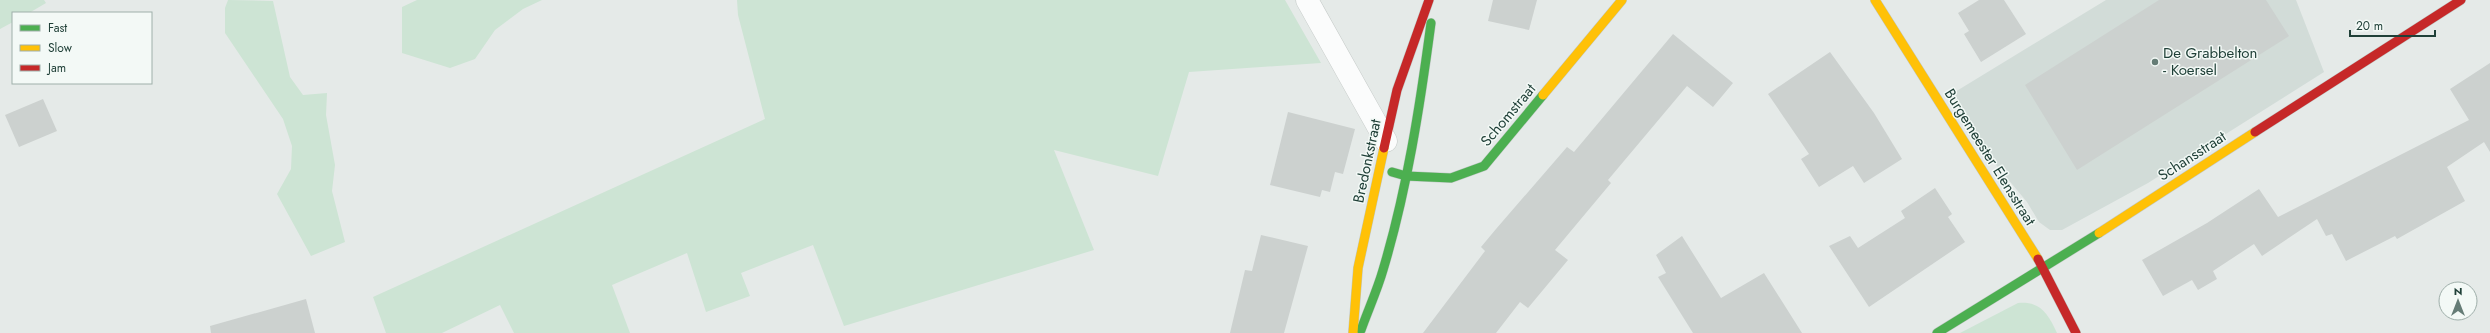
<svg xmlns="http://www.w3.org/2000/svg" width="2490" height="333" viewBox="0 0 2490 333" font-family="Jost,sans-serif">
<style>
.built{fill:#d2dcd8}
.green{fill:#cde4d4}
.building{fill:#ccd1cf}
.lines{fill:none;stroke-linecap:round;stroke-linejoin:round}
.street-casing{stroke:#c2c7c5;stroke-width:23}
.fast-casing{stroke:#c0c8c5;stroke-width:10}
.slow-casing{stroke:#c0c8c5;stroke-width:10}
.jam-casing{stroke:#c0c8c5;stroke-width:10}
.street{stroke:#fbfcfc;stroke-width:22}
.fast{stroke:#4caf50;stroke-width:9}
.slow{stroke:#ffc107;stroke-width:9}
.jam{stroke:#c62828;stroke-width:9}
.poi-dot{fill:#657c76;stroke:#f3f9f6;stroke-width:1.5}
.labels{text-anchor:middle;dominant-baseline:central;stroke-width:3;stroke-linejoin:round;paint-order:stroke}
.poi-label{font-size:15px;fill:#204038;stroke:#f3f9f6;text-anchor:start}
.street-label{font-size:15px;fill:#204038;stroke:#f3f9f6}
</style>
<rect width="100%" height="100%" fill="#e5eae8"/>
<!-- built -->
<polygon class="built" points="2106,0 2296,0 2324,72 2148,183 2062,230 2050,230 2039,222 2027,202 1992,160 1950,95"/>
<!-- green -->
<g class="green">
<polygon points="0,0 44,0 46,3 29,13 13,13 13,22 0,29"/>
<polygon points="228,0 273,1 290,77 303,95 327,93 326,115 335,165 332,191 345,242 311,256 277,194 291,169 292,146 283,119 225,33 225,8"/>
<polygon points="417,0 542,0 523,9 495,30 475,59 450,68 402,53 402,7"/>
<polygon points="737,0 1285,0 1321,63 1189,72 1158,176 1054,150 1094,250 844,326 813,245 741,273 750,296 706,312 687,253 612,285 630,333 514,333 500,305 442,333 386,333 373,297 765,119 738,15"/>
<path d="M2018,303C2041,301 2048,314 2057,333H1960Z"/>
</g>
<!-- building -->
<g class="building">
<polygon points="1493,0 1537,0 1529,30 1488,21"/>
<polygon points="1979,0 2004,0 2026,34 1981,62 1964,34 1969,31 1958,13"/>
<polygon points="2159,0 2266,0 2289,36 2077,170 2025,85"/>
<polygon points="1673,34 1733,83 1713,107 1687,86 1608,180 1611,183 1555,250 1568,260 1528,308 1520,302 1496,333 1423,333 1485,251 1481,247 1496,229 1567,147 1574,152"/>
<polygon points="1830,52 1874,113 1902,159 1864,183 1853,166 1819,187 1801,159 1809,154 1768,94"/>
<polygon points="2490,63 2490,152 2484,142 2447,167 2465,201 2397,239 2395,236 2346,261 2332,234 2326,236 2317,219 2262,256 2254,244 2213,271 2217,279 2198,290 2192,280 2163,296 2142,260 2207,223 2259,189 2278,217 2469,120 2450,89"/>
<polygon points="43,99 57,131 19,147 5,115"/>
<polygon points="1288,112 1355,129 1343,174 1335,172 1330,192 1322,190 1320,197 1270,185"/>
<polygon points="1935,188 1952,214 1948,217 1965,242 1869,307 1829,246 1850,236 1858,248 1905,218 1901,211"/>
<polygon points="1261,235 1308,246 1284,333 1230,333 1245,270 1252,271"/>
<polygon points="1682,236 1721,298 1764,273 1802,333 1693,333 1658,277 1666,273 1656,255"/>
<polygon points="306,299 315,333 211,333 210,326"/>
</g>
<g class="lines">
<defs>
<polyline id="street" points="1307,0 1386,141"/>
<g id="fast">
<polyline points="1392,172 1406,176 1451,178 1484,166 1543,95"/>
<path d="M1361,330C1368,310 1377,291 1383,270C1407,190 1420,106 1431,23"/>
<polyline points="1937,333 2099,233"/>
</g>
<g id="slow">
<polyline points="1875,0 2038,259"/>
<polyline points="1543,95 1622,0"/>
<polyline points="2099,233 2255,132"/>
<polyline points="1353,333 1358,268 1384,148"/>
</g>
<g id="jam">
<polyline points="2255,132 2461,0"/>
<polyline points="1384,148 1397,90 1429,0"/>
<polyline points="2038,259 2076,333"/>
</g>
</defs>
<!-- street casing -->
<use href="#street" class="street-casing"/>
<!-- fast casing -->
<use href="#fast" class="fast-casing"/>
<!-- slow casing -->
<use href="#slow" class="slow-casing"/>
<!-- jam casing -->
<use href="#jam" class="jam-casing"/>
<!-- street -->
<use href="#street" class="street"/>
<!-- fast -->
<use href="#fast" class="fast"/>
<!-- slow -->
<use href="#slow" class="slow"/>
<!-- jam -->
<use href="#jam" class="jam"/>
</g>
<!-- markers -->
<circle class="poi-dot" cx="2155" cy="62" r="4"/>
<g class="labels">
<!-- poi labels -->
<g class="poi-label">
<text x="2163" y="53">De Grabbelton<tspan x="2163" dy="17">- Koersel</tspan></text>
</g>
<!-- street labels -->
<g class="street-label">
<text transform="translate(1508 115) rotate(-50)">Schomstraat</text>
<text transform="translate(2192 156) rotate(-33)">Schansstraat</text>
<text transform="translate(1990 157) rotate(58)">Burgemeester Elensstraat</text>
<text transform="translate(1367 161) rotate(-78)">Bredonkstraat</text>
</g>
</g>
<!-- legend -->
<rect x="12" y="12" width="140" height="72" fill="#f3f9f6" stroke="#9fafaa"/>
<rect x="20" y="25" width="20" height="6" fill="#4caf50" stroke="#9fafaa"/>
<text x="48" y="32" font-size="12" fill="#204038">Fast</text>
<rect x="20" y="45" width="20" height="6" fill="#ffc107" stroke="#9fafaa"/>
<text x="48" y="52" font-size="12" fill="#204038">Slow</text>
<rect x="20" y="65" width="20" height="6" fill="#c62828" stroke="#9fafaa"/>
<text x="48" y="72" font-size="12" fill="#204038">Jam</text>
<!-- north arrow -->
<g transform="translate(2458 301)"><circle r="19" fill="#f3f9f6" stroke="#9fafaa"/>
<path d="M0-3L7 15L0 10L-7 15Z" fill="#657c76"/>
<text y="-6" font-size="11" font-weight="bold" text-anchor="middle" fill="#204038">N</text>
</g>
<!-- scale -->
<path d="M2350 30v6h85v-6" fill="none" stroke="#204038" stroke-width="2"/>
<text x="2356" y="30" font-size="12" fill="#204038" stroke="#f3f9f6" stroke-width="3" paint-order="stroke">20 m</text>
</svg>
